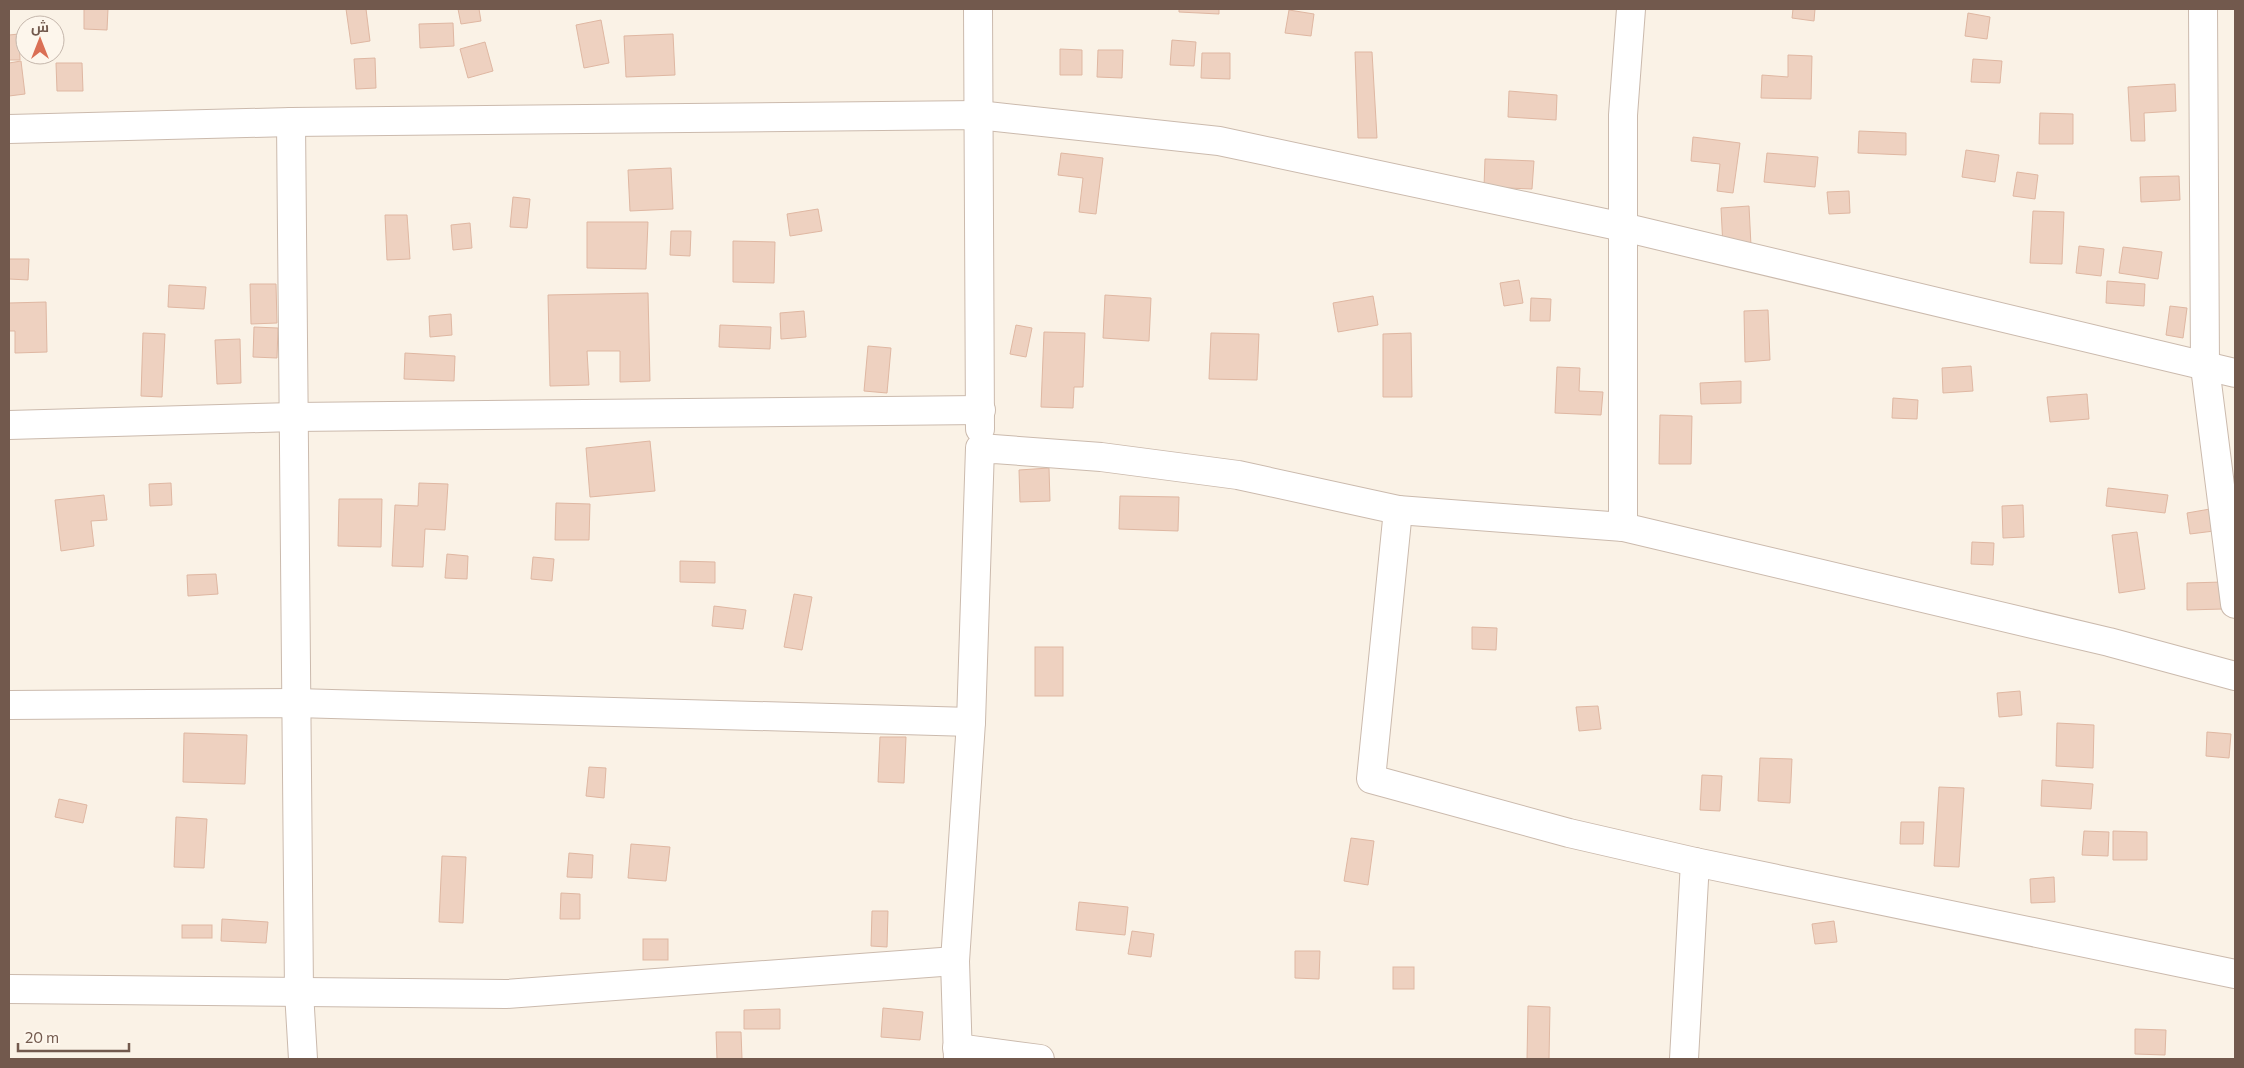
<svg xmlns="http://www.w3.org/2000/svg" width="2244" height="1068" viewBox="0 0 2244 1068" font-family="Commissioner,Cairo,sans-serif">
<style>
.building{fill:#eed1c0;stroke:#dfb7a2}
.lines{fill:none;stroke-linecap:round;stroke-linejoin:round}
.street-casing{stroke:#cbbaad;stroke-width:30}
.street{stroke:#fff;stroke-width:28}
</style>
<rect width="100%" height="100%" fill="#faf2e6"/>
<!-- building -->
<g class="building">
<polygon points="84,9 108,9 107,30 84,29"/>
<polygon points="346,9 366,9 370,41 351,44"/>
<polygon points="458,9 479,9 481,21 461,24"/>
<polygon points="1179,9 1219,9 1219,14 1179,12"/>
<polygon points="1793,9 1815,9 1814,21 1792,18"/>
<polygon points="1289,10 1314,14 1311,36 1285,33"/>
<polygon points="1968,13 1990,17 1987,39 1965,36"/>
<polygon points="601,20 609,63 584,68 576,25"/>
<polygon points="453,23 454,46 420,48 419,24"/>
<polygon points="19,34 20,60 9,60 9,35"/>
<polygon points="673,34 675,75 626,77 624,36"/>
<polygon points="1172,40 1196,42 1194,66 1170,65"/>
<polygon points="485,42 493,71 468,78 460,49"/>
<polygon points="1060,49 1082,50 1082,75 1060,75"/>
<polygon points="1098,50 1123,50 1122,78 1097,77"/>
<polygon points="1355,52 1372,52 1377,138 1358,138"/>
<polygon points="1202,53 1230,53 1230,79 1201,78"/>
<polygon points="1788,55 1812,56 1811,99 1761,98 1762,75 1788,77"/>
<polygon points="375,58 376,88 356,89 354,59"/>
<polygon points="1973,59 2002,61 2000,83 1971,82"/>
<polygon points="21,61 25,94 9,96 9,63"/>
<polygon points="56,63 82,63 83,91 57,91"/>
<polygon points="2175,84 2176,111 2144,113 2145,141 2131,141 2128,87"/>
<polygon points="1509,91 1557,95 1556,120 1508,117"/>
<polygon points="2040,113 2073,114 2073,144 2039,144"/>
<polygon points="1859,131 1906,133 1906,155 1858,153"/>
<polygon points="1693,137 1740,143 1733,193 1717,191 1720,164 1691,161"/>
<polygon points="1966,150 1999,155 1995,182 1962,177"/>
<polygon points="1061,153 1103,158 1096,214 1079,212 1083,178 1058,175"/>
<polygon points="1767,153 1818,157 1815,187 1764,182"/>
<polygon points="1485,159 1534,161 1532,189 1484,187"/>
<polygon points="671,168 673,209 630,211 628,170"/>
<polygon points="2017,172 2038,175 2035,199 2013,196"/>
<polygon points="2179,176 2180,200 2141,202 2140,177"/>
<polygon points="1849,191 1850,213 1829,214 1827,192"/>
<polygon points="513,197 530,199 527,228 510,227"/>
<polygon points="1749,206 1751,246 1723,247 1721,208"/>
<polygon points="818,209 822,231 790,236 787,214"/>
<polygon points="2033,211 2064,212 2062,264 2030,263"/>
<polygon points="385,215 407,215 410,259 387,260"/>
<polygon points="587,222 648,222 646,269 587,268"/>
<polygon points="470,223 472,248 453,250 451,225"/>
<polygon points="671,231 691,231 690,256 670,255"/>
<polygon points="733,241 775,242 774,283 733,282"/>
<polygon points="2079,246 2104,249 2101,276 2076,273"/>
<polygon points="2123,247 2162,252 2158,279 2119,273"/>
<polygon points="9,259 29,259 28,280 9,279"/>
<polygon points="1519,280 1523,303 1504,306 1500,283"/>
<polygon points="2107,281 2145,284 2144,306 2106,303"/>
<polygon points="250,284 276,284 277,323 251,324"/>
<polygon points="169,285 206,287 204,309 168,307"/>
<polygon points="648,293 650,381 620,382 620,351 587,351 589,385 550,386 548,295"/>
<polygon points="1105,295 1151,298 1149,341 1103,338"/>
<polygon points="1373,296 1378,325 1338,332 1333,303"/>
<polygon points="1531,298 1551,299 1550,321 1530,321"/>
<polygon points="46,302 47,352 15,353 15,331 9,331 9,303"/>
<polygon points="2170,306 2187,308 2183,338 2166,335"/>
<polygon points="1768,310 1770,360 1745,362 1744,311"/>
<polygon points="804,311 806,337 781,339 780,313"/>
<polygon points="451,314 452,335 430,337 429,316"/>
<polygon points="720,325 771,327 770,349 719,347"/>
<polygon points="1016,325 1032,328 1026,357 1010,354"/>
<polygon points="254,327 278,328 277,358 253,357"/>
<polygon points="1044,332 1085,333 1083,387 1074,387 1073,408 1041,407"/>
<polygon points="143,333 165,334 162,397 141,396"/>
<polygon points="1211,333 1259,334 1257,380 1209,379"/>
<polygon points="1411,333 1412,397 1383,397 1383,334"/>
<polygon points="240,339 241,383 217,384 215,340"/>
<polygon points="868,346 891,348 887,393 864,391"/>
<polygon points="405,353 455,356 454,381 404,379"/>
<polygon points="1971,366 1973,391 1943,393 1942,368"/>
<polygon points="1557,367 1580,368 1579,391 1603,392 1601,415 1555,413"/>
<polygon points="1741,381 1741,403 1701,404 1700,383"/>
<polygon points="2087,394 2089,419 2050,422 2047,397"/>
<polygon points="1893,398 1918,400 1917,419 1892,418"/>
<polygon points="1660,415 1692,416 1691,464 1659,464"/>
<polygon points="650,441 655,491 590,497 586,448"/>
<polygon points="1049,468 1050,501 1020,502 1019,470"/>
<polygon points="171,483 172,505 150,506 149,484"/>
<polygon points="419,483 448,484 445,530 425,529 423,567 392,566 395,505 418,506"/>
<polygon points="2108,488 2168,495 2165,513 2106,506"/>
<polygon points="104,495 107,520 91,521 94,546 61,551 55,500"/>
<polygon points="1120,496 1179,497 1178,531 1119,529"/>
<polygon points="339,499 382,499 381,547 338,546"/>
<polygon points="556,503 590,504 589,540 555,540"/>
<polygon points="2023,505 2024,537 2003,538 2002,506"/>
<polygon points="2210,509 2214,531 2190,534 2187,513"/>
<polygon points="2137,532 2145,589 2119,593 2112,535"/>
<polygon points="1972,542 1994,543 1993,565 1971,564"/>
<polygon points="447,554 468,556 467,579 445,578"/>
<polygon points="533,557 554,559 552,581 531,579"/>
<polygon points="680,561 715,562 715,583 680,582"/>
<polygon points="216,574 218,594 188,596 187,575"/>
<polygon points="2223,582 2223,609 2187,610 2187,583"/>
<polygon points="794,594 812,597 802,650 784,647"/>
<polygon points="714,606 746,610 743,629 712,626"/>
<polygon points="1472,627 1497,628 1496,650 1472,649"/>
<rect x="1035" y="647" width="28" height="49"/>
<polygon points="2020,691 2022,715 1999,717 1997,693"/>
<polygon points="1598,706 1601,729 1579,731 1576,707"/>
<polygon points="2057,723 2094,725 2093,768 2056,766"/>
<polygon points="2207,732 2231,734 2229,758 2206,756"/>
<polygon points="184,733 247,735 245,784 183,782"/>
<polygon points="880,737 906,737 904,783 878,782"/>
<polygon points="1760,758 1792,759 1790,803 1758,801"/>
<polygon points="589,767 606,768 604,798 586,796"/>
<polygon points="1702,775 1722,776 1720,811 1700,810"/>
<polygon points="2042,780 2093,784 2091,809 2041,806"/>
<polygon points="1939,787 1964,788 1959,867 1934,866"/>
<polygon points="59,799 87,805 83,823 55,817"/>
<polygon points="176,817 207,819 204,868 174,867"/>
<polygon points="1901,822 1924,822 1923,844 1900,844"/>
<polygon points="2084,831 2109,832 2108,856 2082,855"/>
<polygon points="2113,831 2147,832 2147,860 2113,860"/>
<polygon points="1351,838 1374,841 1368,885 1344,881"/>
<polygon points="631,844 670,847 666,881 628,878"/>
<polygon points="569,853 593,855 592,878 567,877"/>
<polygon points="442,856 466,857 463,923 439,922"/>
<polygon points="2054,877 2055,902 2031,903 2030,879"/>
<polygon points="561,893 580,894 580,919 560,919"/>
<polygon points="1079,902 1128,907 1125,935 1076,930"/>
<polygon points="872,911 888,911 887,947 871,946"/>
<polygon points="222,919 268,922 266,943 221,941"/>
<polygon points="1834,921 1837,942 1815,944 1812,924"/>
<rect x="182" y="925" width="30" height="13"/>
<polygon points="1132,931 1154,934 1151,957 1128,954"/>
<rect x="643" y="939" width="25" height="21"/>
<polygon points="1295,951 1320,951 1319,979 1295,978"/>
<rect x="1393" y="967" width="21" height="22"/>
<polygon points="1528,1006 1550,1007 1549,1059 1527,1059"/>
<polygon points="883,1008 923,1012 920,1040 881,1037"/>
<polygon points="780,1009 780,1029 744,1029 744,1010"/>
<polygon points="2135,1029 2166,1030 2165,1055 2135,1054"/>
<polygon points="716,1032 741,1032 742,1059 717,1059"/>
</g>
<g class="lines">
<defs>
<g id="street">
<polyline points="978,9 980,429"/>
<polyline points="2203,9 2205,367 2235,604"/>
<polyline points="291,122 299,992 303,1059"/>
<polyline points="9,129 291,122 978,115 1219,141 1623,227 2235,373"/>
<polyline points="9,425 294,417 981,410"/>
<polyline points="1398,510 1371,779 1569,833 1695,862 2235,974"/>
<polyline points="1623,527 1623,115 1631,9"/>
<polyline points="9,705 296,703 971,722"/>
<polyline points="9,989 506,994 955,961"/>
<polyline points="957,1048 1040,1059"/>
<polyline points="958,1059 955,961 971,722 980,448 1101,457 1238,475 1398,510 1623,527 2109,642 2235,676"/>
<polyline points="1684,1059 1695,862"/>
</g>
</defs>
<!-- street casing -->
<use href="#street" class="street-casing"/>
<!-- street -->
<use href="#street" class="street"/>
</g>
<!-- border -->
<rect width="2244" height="1068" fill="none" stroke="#72594d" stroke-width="20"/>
<!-- north arrow -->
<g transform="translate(40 40)"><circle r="24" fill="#fdf6ec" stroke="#c5b7ac"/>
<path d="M0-4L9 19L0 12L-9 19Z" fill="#da6f55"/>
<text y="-8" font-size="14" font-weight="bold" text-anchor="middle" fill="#72594d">ش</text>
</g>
<!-- scale -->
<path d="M18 1043v8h111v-8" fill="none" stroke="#72594d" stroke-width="2.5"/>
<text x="25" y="1043" font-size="15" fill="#72594d" stroke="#fdf6ec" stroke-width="4" paint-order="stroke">20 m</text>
</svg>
